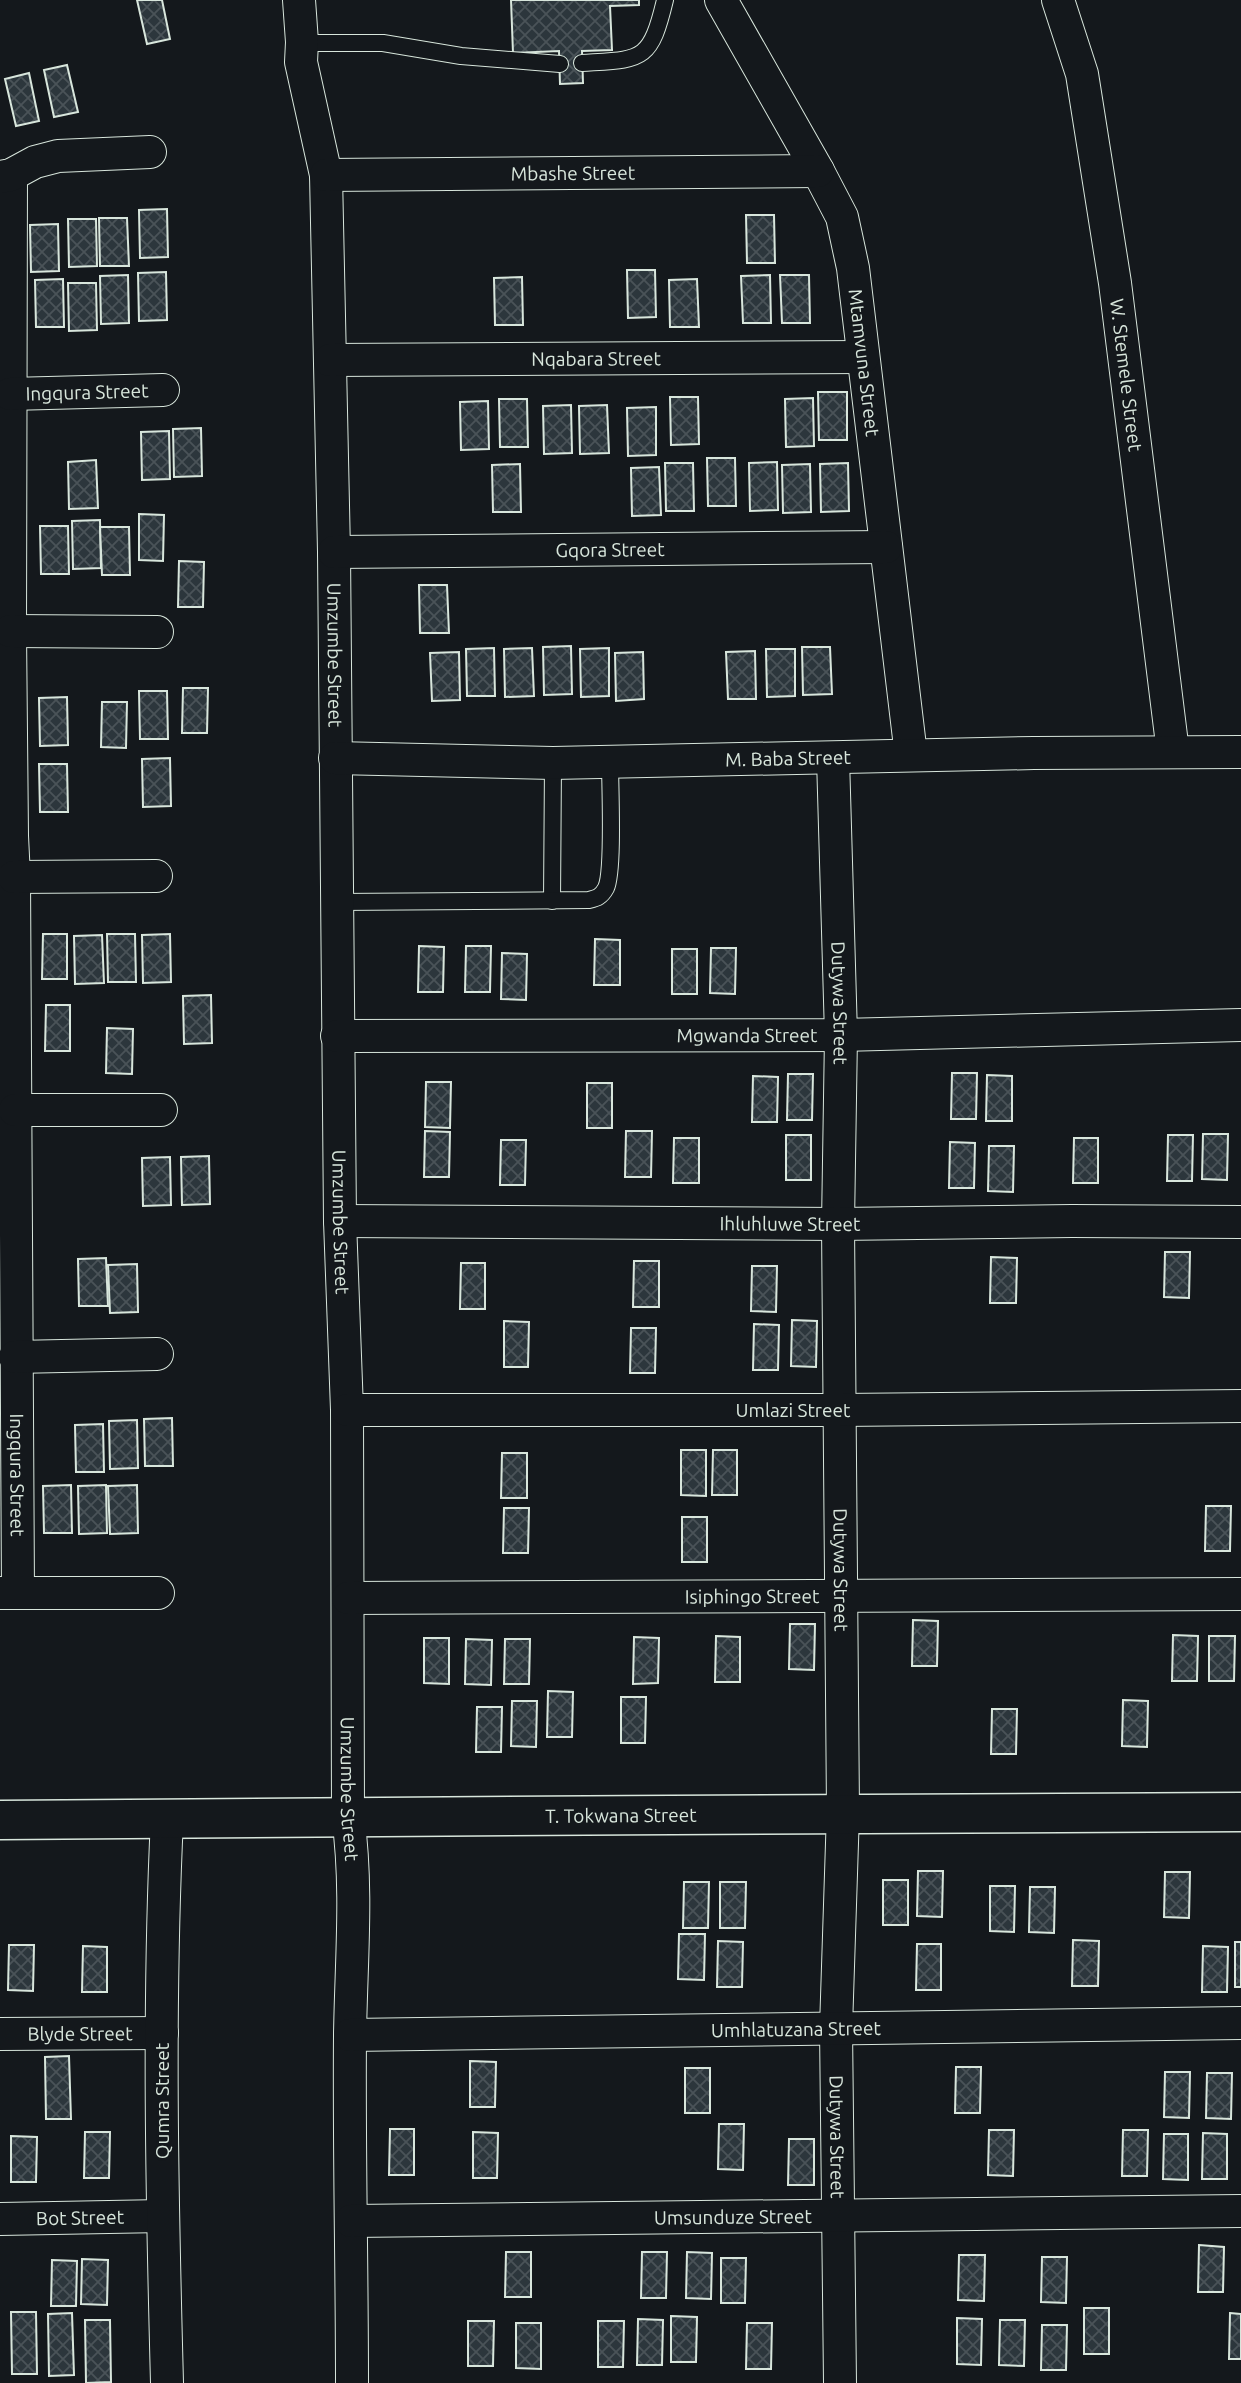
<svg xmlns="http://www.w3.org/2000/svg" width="1241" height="2383" viewBox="0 0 1241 2383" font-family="Ubuntu,sans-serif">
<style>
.building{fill:url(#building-cross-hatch);stroke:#d8e6dc;stroke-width:2}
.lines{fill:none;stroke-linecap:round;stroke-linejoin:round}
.lane-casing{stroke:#d8e6dc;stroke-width:18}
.street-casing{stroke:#d8e6dc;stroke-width:34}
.secondary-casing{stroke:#d8e6dc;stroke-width:41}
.lane{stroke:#14181c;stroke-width:16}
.street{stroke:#14181c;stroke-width:32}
.secondary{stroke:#14181c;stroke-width:38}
.labels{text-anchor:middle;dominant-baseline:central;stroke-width:5;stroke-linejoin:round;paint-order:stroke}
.street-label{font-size:19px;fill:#d8e6dc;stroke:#14181c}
</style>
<defs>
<pattern id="building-cross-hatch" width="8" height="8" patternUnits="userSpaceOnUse" patternTransform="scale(1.75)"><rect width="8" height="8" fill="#2c363c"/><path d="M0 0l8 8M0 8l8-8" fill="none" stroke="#4a5358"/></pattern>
</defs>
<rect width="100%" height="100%" fill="#14181c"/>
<!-- building -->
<g class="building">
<polygon points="137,0 162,0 170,39 147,44"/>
<polygon points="511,0 639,0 639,5 610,6 612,50 582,51 583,83 560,84 559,51 513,53"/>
<polygon points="67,65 78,112 54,117 44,70"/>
<polygon points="29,73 39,121 16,126 5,79"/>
<polygon points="167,209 168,257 140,258 139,210"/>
<polygon points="746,215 774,215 775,263 747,263"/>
<polygon points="99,218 127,218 129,266 100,266"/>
<polygon points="68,219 96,219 97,266 69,267"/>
<polygon points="58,224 59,271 31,272 30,225"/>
<polygon points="627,270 655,270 656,317 628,318"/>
<polygon points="166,272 167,320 139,321 138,273"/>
<polygon points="128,275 129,323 101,324 100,276"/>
<polygon points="770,275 771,323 743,323 741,276"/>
<polygon points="780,275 809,275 810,323 782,323"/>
<polygon points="522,277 523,325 495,325 494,278"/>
<polygon points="63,279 64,327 36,327 35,280"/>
<polygon points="697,279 699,327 670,327 669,280"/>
<polygon points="68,283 96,283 97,330 69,331"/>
<polygon points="818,392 847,392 847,440 819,440"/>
<polygon points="670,397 698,397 699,444 671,445"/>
<polygon points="813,398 814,446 786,447 785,399"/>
<polygon points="499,399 527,399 528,447 500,447"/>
<polygon points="488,401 489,449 461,450 460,402"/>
<polygon points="571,405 572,453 544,454 543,406"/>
<polygon points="607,405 609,453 580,454 579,406"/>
<polygon points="656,407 656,455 628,456 627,408"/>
<polygon points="201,428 202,476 174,477 173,429"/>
<polygon points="169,431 170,479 142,480 141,432"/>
<polygon points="707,458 735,458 736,506 708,506"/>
<polygon points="96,460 98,508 69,509 68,462"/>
<polygon points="777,462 778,510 750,511 749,463"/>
<polygon points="665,463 693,463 694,511 666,511"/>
<polygon points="848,463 849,511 821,512 820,464"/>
<polygon points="520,464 521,512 493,512 492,465"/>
<polygon points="810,464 811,512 783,513 782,465"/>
<polygon points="659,467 661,515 632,516 631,468"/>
<polygon points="139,514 164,515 163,561 139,560"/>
<polygon points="100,520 101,568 73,569 72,521"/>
<polygon points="40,526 68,526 69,574 41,574"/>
<polygon points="100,527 129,527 130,575 102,575"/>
<polygon points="179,561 204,562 203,607 178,607"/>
<polygon points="419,585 447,585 449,633 420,633"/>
<polygon points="571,646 572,694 544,695 543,647"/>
<polygon points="802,647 830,647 832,694 803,695"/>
<polygon points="494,648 495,696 467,696 466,649"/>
<polygon points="532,648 534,696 505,697 504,649"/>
<polygon points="609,648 609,696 581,697 580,649"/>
<polygon points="766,649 795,649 795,696 767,697"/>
<polygon points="755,651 756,699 728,699 726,652"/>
<polygon points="459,652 460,700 432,701 430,653"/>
<polygon points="643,652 644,699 616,701 615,653"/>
<polygon points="183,688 208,688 207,733 182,733"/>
<polygon points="139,691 167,691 168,739 140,739"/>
<polygon points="67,697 68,745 40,746 39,698"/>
<polygon points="102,702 127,702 126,748 101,747"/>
<polygon points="170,758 171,806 143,807 142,759"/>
<polygon points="39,764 67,764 68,812 40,812"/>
<polygon points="43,934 67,934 67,979 42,979"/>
<polygon points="107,934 135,934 136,982 108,982"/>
<polygon points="170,934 171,982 143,983 142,935"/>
<polygon points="102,935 104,983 75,984 74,936"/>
<polygon points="595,939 620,940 620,985 594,985"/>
<polygon points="419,946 444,947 443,992 418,992"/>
<polygon points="466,946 491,946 490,992 465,992"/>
<polygon points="711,948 736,948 735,994 710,993"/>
<rect x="672" y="949" width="25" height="45"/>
<polygon points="502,953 527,954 526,1000 501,999"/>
<polygon points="211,995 212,1043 184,1044 183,996"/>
<polygon points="46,1005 70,1005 70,1051 45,1051"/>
<polygon points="107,1028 133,1029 132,1074 106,1073"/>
<polygon points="952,1073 977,1073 976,1119 951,1119"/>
<polygon points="788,1074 813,1074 812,1120 787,1120"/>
<polygon points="987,1075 1012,1076 1012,1121 986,1121"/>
<polygon points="753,1076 778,1077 777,1122 752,1122"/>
<polygon points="426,1082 451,1082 450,1128 425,1127"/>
<rect x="587" y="1083" width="25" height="45"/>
<polygon points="425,1131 450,1132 449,1177 424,1177"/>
<polygon points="626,1131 652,1131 651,1177 625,1177"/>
<polygon points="1203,1134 1228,1134 1227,1180 1202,1179"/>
<rect x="786" y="1135" width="25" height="45"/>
<polygon points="1168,1135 1193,1135 1192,1181 1167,1181"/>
<polygon points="674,1138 699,1138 699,1183 673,1183"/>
<polygon points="1074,1138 1098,1138 1098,1183 1073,1183"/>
<polygon points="501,1140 526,1140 525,1185 500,1185"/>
<polygon points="950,1142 975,1143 974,1188 949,1188"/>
<polygon points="989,1146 1014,1146 1013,1192 988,1191"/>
<polygon points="209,1156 210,1204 182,1205 181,1157"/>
<polygon points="170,1157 171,1205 143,1206 142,1158"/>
<polygon points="1165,1252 1190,1252 1189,1298 1164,1297"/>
<polygon points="991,1257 1017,1258 1016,1303 990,1303"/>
<polygon points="106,1258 108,1306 79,1306 78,1259"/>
<polygon points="634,1261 659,1261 659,1307 633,1307"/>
<polygon points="461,1263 485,1263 485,1309 460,1309"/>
<polygon points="137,1264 138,1312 110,1313 108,1265"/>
<polygon points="752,1266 777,1266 776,1312 751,1311"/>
<polygon points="792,1320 817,1321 816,1367 791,1366"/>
<polygon points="504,1321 529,1322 528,1367 504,1367"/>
<polygon points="754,1324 779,1325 778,1370 753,1370"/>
<polygon points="631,1328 656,1328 655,1373 630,1373"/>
<polygon points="172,1418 173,1466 145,1466 144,1419"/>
<polygon points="137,1420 138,1468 110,1469 109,1421"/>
<polygon points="103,1424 104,1472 76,1472 75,1425"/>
<polygon points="681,1450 706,1450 706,1496 681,1495"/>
<polygon points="713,1450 737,1450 737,1495 712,1495"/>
<polygon points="502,1453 527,1453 527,1498 501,1498"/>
<polygon points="71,1485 72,1533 44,1533 43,1486"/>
<polygon points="106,1485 107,1533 79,1534 78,1486"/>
<polygon points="137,1485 138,1533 110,1534 108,1486"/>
<polygon points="1206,1506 1231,1506 1230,1551 1205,1551"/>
<polygon points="504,1508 529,1508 528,1553 503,1553"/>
<rect x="682" y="1517" width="25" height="45"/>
<polygon points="913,1620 938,1621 937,1666 912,1666"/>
<polygon points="790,1624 815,1624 814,1670 789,1669"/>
<polygon points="1173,1635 1198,1636 1197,1681 1172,1681"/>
<polygon points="716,1636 740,1637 740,1682 715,1682"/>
<polygon points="1209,1636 1235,1636 1234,1681 1209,1681"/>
<polygon points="634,1637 659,1638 658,1683 633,1684"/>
<polygon points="424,1638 449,1638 449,1684 424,1683"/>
<polygon points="466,1639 492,1640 491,1685 465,1684"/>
<polygon points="505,1639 530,1639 529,1684 504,1684"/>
<polygon points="548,1691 573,1692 572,1737 547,1737"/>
<polygon points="621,1697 646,1697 645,1743 621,1743"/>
<polygon points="1123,1700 1148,1701 1147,1747 1122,1746"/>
<polygon points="512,1701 537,1701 536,1747 511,1746"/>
<polygon points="477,1707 502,1707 501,1752 476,1752"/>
<polygon points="992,1709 1017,1709 1016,1754 991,1754"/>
<polygon points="918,1871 943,1871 942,1917 917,1916"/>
<polygon points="1165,1872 1190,1872 1189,1918 1164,1917"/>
<rect x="883" y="1880" width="25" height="45"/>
<polygon points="684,1882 709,1882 708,1928 683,1928"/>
<polygon points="720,1882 746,1882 745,1928 720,1928"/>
<polygon points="990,1886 1015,1886 1014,1932 990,1931"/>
<polygon points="1030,1887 1055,1887 1054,1933 1029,1932"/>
<polygon points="679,1934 705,1934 704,1980 678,1979"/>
<polygon points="1073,1940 1099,1941 1098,1986 1072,1986"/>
<polygon points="718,1941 743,1942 742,1987 717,1987"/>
<rect x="1235" y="1942" width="6" height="45"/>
<polygon points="917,1944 941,1944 941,1990 916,1990"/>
<polygon points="9,1945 34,1945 33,1991 8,1990"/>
<polygon points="83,1946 107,1947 107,1992 82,1992"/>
<polygon points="1203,1946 1228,1947 1227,1992 1202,1992"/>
<polygon points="69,2056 71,2119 46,2119 45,2057"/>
<polygon points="470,2061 496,2062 495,2107 470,2107"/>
<polygon points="956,2067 981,2067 980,2113 955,2113"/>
<rect x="685" y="2068" width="25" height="45"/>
<polygon points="1165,2072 1190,2072 1189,2118 1164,2117"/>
<polygon points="1207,2073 1232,2073 1231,2119 1206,2118"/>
<polygon points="719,2124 744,2124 743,2170 718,2169"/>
<polygon points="390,2129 414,2129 414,2175 389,2175"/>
<polygon points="989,2130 1014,2130 1013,2176 988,2175"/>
<polygon points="1123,2130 1148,2130 1147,2176 1122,2176"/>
<polygon points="85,2132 110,2132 109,2178 84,2178"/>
<polygon points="473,2132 498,2133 497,2178 473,2178"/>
<polygon points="1203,2133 1227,2134 1227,2179 1202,2179"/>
<polygon points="1164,2134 1188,2134 1188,2180 1163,2179"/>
<polygon points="11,2136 37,2137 36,2182 11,2182"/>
<polygon points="789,2139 814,2139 814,2185 788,2185"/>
<polygon points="1199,2245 1224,2247 1223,2292 1198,2292"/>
<polygon points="506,2252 531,2252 531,2297 505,2297"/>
<polygon points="642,2252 667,2252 666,2298 641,2298"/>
<polygon points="687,2252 712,2253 711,2299 686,2298"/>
<polygon points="959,2255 985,2255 984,2301 958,2300"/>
<polygon points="1042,2257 1067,2257 1066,2303 1041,2302"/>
<polygon points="721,2258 746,2258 745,2303 721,2303"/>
<polygon points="82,2259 108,2260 107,2305 81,2304"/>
<polygon points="52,2260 77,2261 76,2306 51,2306"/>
<rect x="1084" y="2308" width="25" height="46"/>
<polygon points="11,2312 36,2312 37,2374 12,2374"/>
<polygon points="72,2313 74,2375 49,2376 48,2314"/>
<polygon points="1230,2313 1241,2314 1241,2359 1229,2359"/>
<polygon points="671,2316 697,2317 696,2362 671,2362"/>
<polygon points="957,2318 982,2319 981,2365 957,2364"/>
<polygon points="638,2319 663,2320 662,2365 637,2365"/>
<polygon points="85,2320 110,2320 111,2382 86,2383"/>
<polygon points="1000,2320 1025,2320 1024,2366 999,2365"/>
<polygon points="468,2321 494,2321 493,2366 468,2366"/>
<polygon points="598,2321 624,2321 623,2367 598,2367"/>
<polygon points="516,2323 541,2323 541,2369 516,2368"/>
<polygon points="747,2323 772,2323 771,2369 746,2369"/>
<polygon points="1042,2325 1067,2325 1066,2370 1041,2370"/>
</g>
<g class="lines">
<defs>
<g id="lane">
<polyline points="296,43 383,43 461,56 560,64"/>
<path d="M582,63C642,59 650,63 665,0"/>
<polyline points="552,901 553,763"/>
<path d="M337,902L589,900C597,898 601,897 606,888C614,871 610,786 610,762"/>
</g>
<g id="street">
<path id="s1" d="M299,0L302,42L301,62L326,175L334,552L340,1221L347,1410L348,1817C358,1890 351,1962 350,2036C349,2152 352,2267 352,2383"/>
<path id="s2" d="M721,0L818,171L842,217L853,268L911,755"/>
<path id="s3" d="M1058,0L1082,74L1115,283L1173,752"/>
<path id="s4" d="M11,175L10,631L12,836L14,877L18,1592"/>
<path id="s5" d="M326,175L818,171"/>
<polyline points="0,177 11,175 35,162 58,156 150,152"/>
<path id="s6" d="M330,360L863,357"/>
<path id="s7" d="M10,394L163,390"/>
<path id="s8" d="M334,552L886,547"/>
<polyline points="10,631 157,632"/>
<path id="s9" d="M335,758L553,763L1034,753L1241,752"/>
<path id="s10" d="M833,758L841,1035L838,1224L843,1812L836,2028L840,2383"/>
<polyline points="14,877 156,876"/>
<path id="s11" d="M337,1036L841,1035L1241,1025"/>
<polyline points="15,1110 161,1110"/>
<path id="s12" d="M340,1221L838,1224L1072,1221L1241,1222"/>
<polyline points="15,1357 157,1354"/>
<path id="s13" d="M347,1410H840L1241,1406"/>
<polyline points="0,1593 158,1593"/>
<path id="s14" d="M348,1598L1241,1594"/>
<path id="s15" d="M0,2034L162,2033"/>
<path id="s16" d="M350,2035L1241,2023"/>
<path id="s17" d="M0,2219L163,2216"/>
<path id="s18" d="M351,2221L1241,2211"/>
<path d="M167,2383C162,2195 158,2006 167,1819"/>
</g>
<g id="secondary">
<path id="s19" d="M0,1820C414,1818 827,1812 1241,1812"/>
</g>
</defs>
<!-- lane casing -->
<use href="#lane" class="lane-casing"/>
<!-- street casing -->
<use href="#street" class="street-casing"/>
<!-- secondary casing -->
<use href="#secondary" class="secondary-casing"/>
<!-- lane -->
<use href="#lane" class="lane"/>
<!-- street -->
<use href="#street" class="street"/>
<!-- secondary -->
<use href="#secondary" class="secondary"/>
</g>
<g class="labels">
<!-- street labels -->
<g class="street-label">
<text stroke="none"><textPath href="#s5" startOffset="247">Mbashe Street</textPath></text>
<text stroke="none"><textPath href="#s6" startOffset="266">Nqabara Street</textPath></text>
<text stroke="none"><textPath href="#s2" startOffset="396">Mtamvuna Street</textPath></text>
<text stroke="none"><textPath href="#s3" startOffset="382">W. Stemele Street</textPath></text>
<text stroke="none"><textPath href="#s7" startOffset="77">Ingqura Street</textPath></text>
<text stroke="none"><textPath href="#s8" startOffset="276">Gqora Street</textPath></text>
<text stroke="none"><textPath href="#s1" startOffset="658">Umzumbe Street</textPath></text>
<text stroke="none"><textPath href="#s9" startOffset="453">M. Baba Street</textPath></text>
<text stroke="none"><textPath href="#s10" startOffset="245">Dutywa Street</textPath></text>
<text stroke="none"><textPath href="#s11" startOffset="410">Mgwanda Street</textPath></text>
<text stroke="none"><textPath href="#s1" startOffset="1225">Umzumbe Street</textPath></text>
<text stroke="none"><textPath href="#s12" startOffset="450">Ihluhluwe Street</textPath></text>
<text stroke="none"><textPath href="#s13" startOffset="446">Umlazi Street</textPath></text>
<text stroke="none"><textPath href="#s4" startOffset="1300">Ingqura Street</textPath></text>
<text stroke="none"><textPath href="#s10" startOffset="812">Dutywa Street</textPath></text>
<text stroke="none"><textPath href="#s14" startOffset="404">Isiphingo Street</textPath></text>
<text stroke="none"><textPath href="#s1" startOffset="1792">Umzumbe Street</textPath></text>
<text stroke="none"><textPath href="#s19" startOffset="621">T. Tokwana Street</textPath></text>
<text stroke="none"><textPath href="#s16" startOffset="446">Umhlatuzana Street</textPath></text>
<text stroke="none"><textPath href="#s15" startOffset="80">Blyde Street</textPath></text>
<text transform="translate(162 2101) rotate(-90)">Qumra Street</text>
<text stroke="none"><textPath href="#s10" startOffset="1379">Dutywa Street</textPath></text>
<text stroke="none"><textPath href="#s18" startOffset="382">Umsunduze Street</textPath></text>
<text stroke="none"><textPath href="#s17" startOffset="80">Bot Street</textPath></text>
</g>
</g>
</svg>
